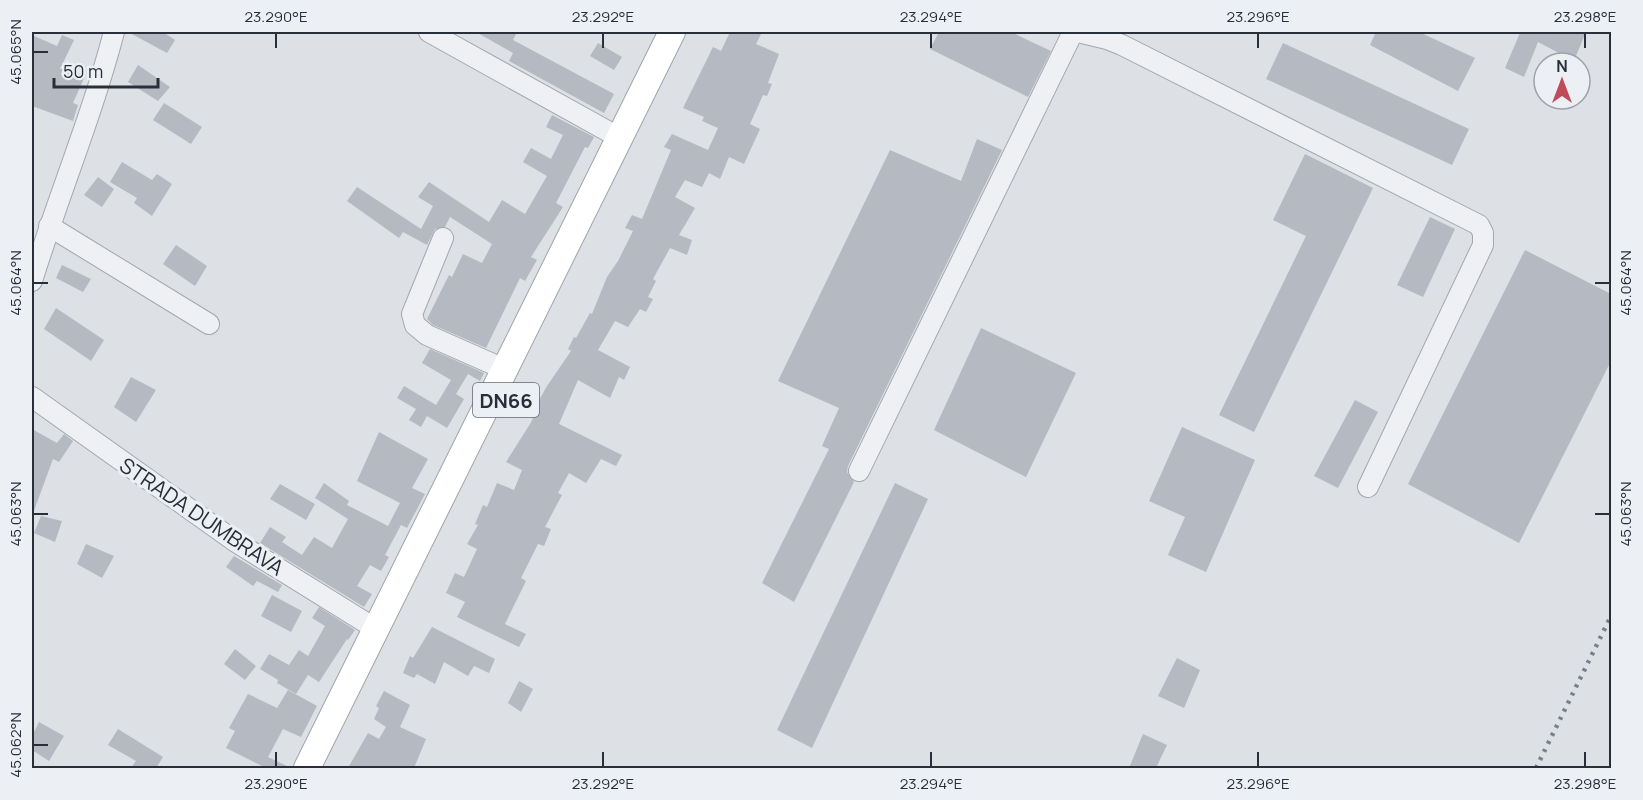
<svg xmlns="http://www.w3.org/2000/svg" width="1643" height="800" viewBox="0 0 1643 800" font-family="Manrope,sans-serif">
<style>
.building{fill:#b5b9c1}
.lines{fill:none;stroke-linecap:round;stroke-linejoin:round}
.minor-casing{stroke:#a3a7ae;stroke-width:22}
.major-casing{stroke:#9ea4af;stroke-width:28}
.minor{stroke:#eff0f4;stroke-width:20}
.major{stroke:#fff;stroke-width:26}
.rail{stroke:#787f8d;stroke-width:4.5;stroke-dasharray:3 6;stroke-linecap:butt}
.ticks{fill:none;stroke:#282e3a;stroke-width:2}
.labels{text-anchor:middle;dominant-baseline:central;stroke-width:6;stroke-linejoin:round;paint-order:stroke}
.shield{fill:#eceff3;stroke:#636872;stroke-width:1.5}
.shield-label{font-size:20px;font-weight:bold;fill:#282e3a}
.street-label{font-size:21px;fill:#282e3a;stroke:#eceff3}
.neatline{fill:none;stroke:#282e3a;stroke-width:2}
.ticks-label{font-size:15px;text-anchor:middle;fill:#282e3a}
</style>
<rect width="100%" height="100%" fill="#dde0e5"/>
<!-- building -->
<g class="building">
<polygon points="128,32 163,32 175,40 167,53"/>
<polygon points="476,32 517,32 513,40 614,94 604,113 509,61 513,53"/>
<polygon points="730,32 762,32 756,44 779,54 768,83 772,84 767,96 763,95 750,124 760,129 744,164 729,157 720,179 709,173 702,187 685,180 675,197 695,208 679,235 692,240 687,255 670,248 653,279 656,281 648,297 653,299 646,312 640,309 628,327 615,321 598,350 630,367 624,380 619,377 610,398 578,380 559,424 622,455 616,466 601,459 586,483 569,473 558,493 562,495 545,527 551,529 544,546 538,544 521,578 526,581 505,624 526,634 519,647 457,617 465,602 446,593 455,573 464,577 477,549 467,544 478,525 475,524 483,505 487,507 497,483 514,490 522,470 506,462 530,424 537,410 534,409 547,386 571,351 568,349 574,337 576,338 590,313 592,314 607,277 618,261 633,231 625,228 632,215 642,219 671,150 664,147 672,134 708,150 718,128 702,121 704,117 683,108 713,47 721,51"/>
<polygon points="939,32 1011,32 1051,51 1028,97 930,49"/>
<polygon points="1376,32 1419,32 1475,58 1458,91 1370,45"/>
<polygon points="1517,32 1586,32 1574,61 1538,42 1524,77 1505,68 1520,33"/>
<polygon points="32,35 57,46 62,35 74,40 61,67 85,76 73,103 78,105 73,121 32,106"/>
<polygon points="598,43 622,57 614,70 590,56"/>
<polygon points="1283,43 1469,129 1452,165 1266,79"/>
<polygon points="138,65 170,87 158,101 128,82"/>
<polygon points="164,103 202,127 191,144 153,120"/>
<polygon points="552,115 594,137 588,148 585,147 556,203 563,207 531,257 537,260 525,281 520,278 486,348 433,325 427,319 449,275 452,277 463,254 482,263 492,244 450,217 445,227 435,229 427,245 403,232 399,238 347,201 357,187 421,229 433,206 418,197 429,182 489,222 502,200 525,214 547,176 523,162 531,148 551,159 563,135 546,127"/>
<polygon points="977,139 1002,150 848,466 847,472 854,482 794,602 762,583 829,449 822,446 839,408 778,381 890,150 961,181"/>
<polygon points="1305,154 1373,188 1254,432 1219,415 1306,236 1273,220"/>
<polygon points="122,162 152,180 157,174 172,184 152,216 134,203 137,198 110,182"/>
<polygon points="98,177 114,189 102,207 84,195"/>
<polygon points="1430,217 1455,229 1423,297 1397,285"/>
<polygon points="176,245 207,266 195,286 163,264"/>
<polygon points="1525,250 1611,294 1611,361 1519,543 1408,484"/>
<polygon points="62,265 91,279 83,292 56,278"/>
<polygon points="56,308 104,340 91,361 44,329"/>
<polygon points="981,328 1076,373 1026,477 934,430"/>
<polygon points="430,349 484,373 480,381 468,374 456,394 464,399 447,428 427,416 421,427 409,420 416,409 397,398 404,386 436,405 451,380 422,363"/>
<polygon points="131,377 156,390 136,422 114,407"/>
<polygon points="1355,400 1378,412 1338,488 1314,476"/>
<polygon points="1182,427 1255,460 1206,572 1168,555 1185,517 1149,501"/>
<polygon points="32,429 57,443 64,434 73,441 59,462 53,459 32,516"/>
<polygon points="379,432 428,459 412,488 425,494 407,528 401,525 385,555 389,557 381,571 370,565 357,586 372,594 364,607 260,543 270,527 286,537 282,542 302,555 314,537 332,548 348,519 315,498 324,483 349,501 347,505 388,526 400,503 357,481"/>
<polygon points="895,483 928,499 812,748 777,730"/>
<polygon points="280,484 315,504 306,520 270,499"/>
<polygon points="41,516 62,521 55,542 34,533"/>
<polygon points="86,544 114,556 102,578 77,564"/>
<polygon points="234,556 282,585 278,592 257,581 253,586 226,567"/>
<polygon points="272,595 302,611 291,632 261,616"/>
<polygon points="319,607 355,630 348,640 347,639 319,682 308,675 296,694 277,683 278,680 260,669 269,654 289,665 299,650 308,656 325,626 312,618"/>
<polygon points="432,627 495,659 489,673 474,666 468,676 444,662 435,684 417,674 414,678 403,673 410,656 413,658"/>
<polygon points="235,649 256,666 245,680 224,664"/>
<polygon points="1177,658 1200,670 1184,708 1158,696"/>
<polygon points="519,681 533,689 521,712 508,703"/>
<polygon points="288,690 317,706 301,737 283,729 268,757 291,768 266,768 226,748 235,731 229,728 248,694 277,708"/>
<polygon points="384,691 410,705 400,727 426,739 414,768 348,768 368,733 379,739 386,727 374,719 379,708 376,706"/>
<polygon points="39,722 64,736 49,761 32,750 32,736"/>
<polygon points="118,729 163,757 156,768 131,768 136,761 108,745"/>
<polygon points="1143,734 1167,745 1156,768 1129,768"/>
</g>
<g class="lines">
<defs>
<g id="minor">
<polyline points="429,32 620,138"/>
<polyline points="1078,32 1107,39 1122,45 1479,225 1483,233 1483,245 1368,487"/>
<polyline points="49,226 209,324"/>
<polyline points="443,238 412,314 415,325 427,335 504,369"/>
<path d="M32,281C58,197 92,116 114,32"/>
<polyline points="32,397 236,542 376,629"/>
<polyline points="859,471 1073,32"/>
</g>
<polyline id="major" points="307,768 672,32"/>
</defs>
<!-- minor casing -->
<use href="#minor" class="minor-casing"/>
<!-- major casing -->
<use href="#major" class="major-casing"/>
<!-- minor -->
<use href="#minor" class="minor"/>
<!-- major -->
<use href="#major" class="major"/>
<!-- rail -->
<polyline class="rail" points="1536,768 1612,614"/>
</g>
<!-- ticks -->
<path class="ticks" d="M276,33V48M603,33V48M931,33V48M1258,33V48M1585,33V48M33,52H48M33,283H48M1595,283H1610M33,514H48M1595,514H1610M33,745H48M276,752V767M603,752V767M931,752V767M1258,752V767M1585,752V767"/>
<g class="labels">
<!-- shield labels -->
<rect class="shield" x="473" y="383" width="66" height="34" rx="4.5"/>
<g class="shield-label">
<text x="506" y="400">DN66</text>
</g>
<!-- street labels -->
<g class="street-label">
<text transform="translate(202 516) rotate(34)">STRADA DUMBRAVA</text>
</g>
</g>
<!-- border -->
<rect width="1643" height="800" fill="none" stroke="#eceff3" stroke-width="66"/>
<!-- north arrow -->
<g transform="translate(1562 81)"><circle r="28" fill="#eceff3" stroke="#9ea2a9" stroke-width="1.5"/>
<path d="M0-4.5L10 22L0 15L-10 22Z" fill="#bf4d59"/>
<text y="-9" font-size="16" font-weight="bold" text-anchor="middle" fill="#282e3a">N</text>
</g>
<!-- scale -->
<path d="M54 78v9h104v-9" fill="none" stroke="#282e3a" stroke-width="3"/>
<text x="63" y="78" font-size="18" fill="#282e3a" stroke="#eceff3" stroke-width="4.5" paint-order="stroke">50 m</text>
<rect x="33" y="33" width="1577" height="734" class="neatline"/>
<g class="ticks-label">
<text x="276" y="22">23.290°E</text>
<text x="603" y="22">23.292°E</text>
<text x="931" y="22">23.294°E</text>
<text x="1258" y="22">23.296°E</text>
<text x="1585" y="22">23.298°E</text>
<text transform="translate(16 52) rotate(-90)" y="5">45.065°N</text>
<text transform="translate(16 283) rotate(-90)" y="5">45.064°N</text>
<text transform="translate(1626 283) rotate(-90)" y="5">45.064°N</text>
<text transform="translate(16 514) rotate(-90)" y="5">45.063°N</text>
<text transform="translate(1626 514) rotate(-90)" y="5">45.063°N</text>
<text transform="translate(16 745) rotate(-90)" y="5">45.062°N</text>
<text x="276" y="789">23.290°E</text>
<text x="603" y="789">23.292°E</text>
<text x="931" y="789">23.294°E</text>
<text x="1258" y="789">23.296°E</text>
<text x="1585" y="789">23.298°E</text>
</g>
</svg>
